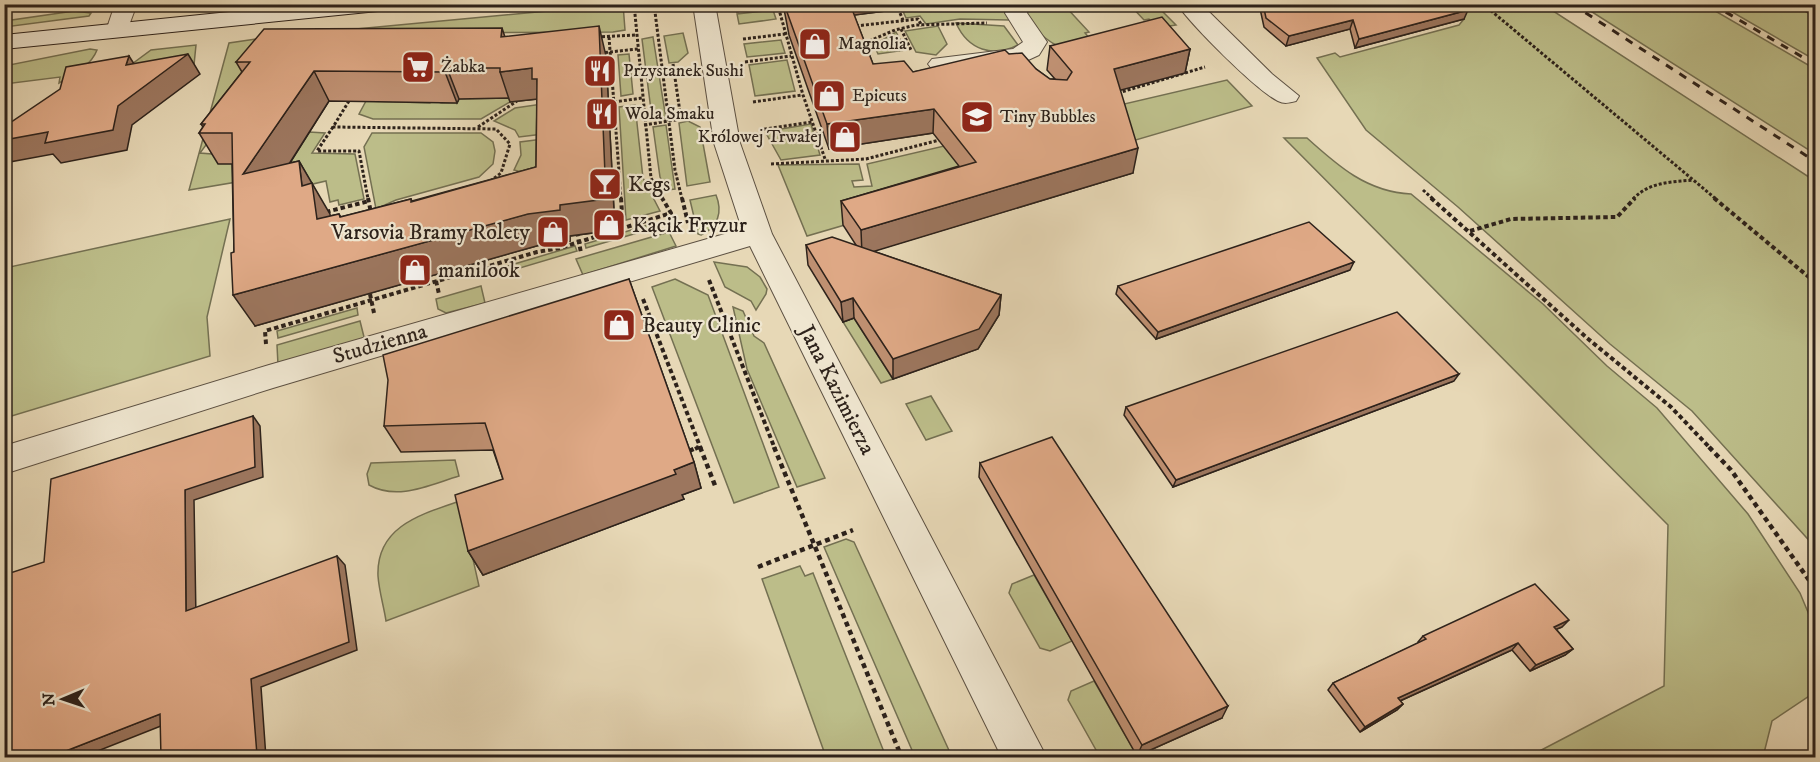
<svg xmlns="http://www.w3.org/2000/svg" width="1820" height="762" viewBox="0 0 1820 762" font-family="'IM FELL DW Pica',serif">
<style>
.green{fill:#bcbd89;stroke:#747052;stroke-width:1.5}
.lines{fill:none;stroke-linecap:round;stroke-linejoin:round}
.street-casing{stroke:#5c5042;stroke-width:2}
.secondary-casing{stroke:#2d221b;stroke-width:2}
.path-far2{stroke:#2d221b;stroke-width:3;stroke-dasharray:3 2;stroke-linecap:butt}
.path-far1{stroke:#2d221b;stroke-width:4;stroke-dasharray:4.5 3;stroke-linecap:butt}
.path{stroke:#2d221b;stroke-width:4.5;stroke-dasharray:5 4;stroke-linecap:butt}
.street{fill:#efe6d0;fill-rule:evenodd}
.secondary{fill:#efe6d0;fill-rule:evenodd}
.rail{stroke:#2d221b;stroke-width:3;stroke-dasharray:8 8;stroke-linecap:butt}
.wall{fill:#c09173;stroke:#2d221b;stroke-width:1.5;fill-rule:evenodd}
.shaded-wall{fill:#9c765e;stroke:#2d221b;stroke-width:1.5}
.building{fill:#dfa986;stroke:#2d221b;stroke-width:1.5;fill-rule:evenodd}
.labels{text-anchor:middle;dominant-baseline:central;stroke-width:4.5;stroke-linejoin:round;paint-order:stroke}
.far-poi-label{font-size:18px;fill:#2d221b;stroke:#efe6d0;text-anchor:start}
.poi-label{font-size:22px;fill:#2d221b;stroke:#efe6d0;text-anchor:start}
.street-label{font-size:22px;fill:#2d221b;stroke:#efe6d0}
</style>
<rect width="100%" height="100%" fill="#e7d8b6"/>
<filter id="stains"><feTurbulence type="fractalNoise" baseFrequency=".00333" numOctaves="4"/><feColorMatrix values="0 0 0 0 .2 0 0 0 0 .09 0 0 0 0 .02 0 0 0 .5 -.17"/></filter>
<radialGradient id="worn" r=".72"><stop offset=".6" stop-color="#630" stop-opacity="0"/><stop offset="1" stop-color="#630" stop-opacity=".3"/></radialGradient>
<!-- green -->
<g class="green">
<polygon points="623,4 625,30 613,32 375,33 356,29"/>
<polygon points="941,4 1011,5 1009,20 960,19 926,24 920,16 906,18 902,9"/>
<polygon points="1130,5 1156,5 1176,25 1157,28 1149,19 1144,20"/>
<polygon points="1448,5 1544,5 1815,181 1815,547 1692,411 1610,344 1458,207 1366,130 1317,58 1335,53 1340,57 1459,25 1464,19"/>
<polygon points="1581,5 1705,5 1815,69 1815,154"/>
<polygon points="1720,5 1795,5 1815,17 1815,60"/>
<path d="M1030,6L1064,5L1089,32L1085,33L1095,45C1089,46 1081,50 1076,50C1054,50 1031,30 1026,10Z"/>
<polygon points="773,10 776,19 739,24 737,14"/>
<polygon points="74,11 91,13 89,16 5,27 5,21"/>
<path d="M956,23L1004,26L1018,45C993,58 968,50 956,23Z"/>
<polygon points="938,26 947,44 936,55 916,52 905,31"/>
<polygon points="896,32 906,50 878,54 874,45"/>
<polygon points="683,33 688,53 678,62 669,63 664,36"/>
<polygon points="653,37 666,119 652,118 642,39"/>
<polygon points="262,38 245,92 200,153 225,155 309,132 325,133 312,153 355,154 364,199 339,205 338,200 330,202 326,181 235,202 237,182 189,190 229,43"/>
<polygon points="781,40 785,53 747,57 744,44"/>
<polygon points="196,45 194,65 132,64 151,50"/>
<path d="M90,49L97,50C91,66 73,75 59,83L60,77L5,84L4,66Z"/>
<polygon points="629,54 633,94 621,96 618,55"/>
<polygon points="787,60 795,91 755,96 749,65"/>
<polygon points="1227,80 1252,106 807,236 778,165 859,164 863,180 852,181 854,187 872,186 867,164"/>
<polygon points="510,98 510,102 481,119 373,119 359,114 366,101 430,103 432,99 441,103 457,103 459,99"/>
<polygon points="542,104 551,133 519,137 515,130 494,121 515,108"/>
<polygon points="635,105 643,178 660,211 626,220 619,107"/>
<polygon points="688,121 700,127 710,182 687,186 679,123"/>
<polygon points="811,124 820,155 781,160 767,135 769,131"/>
<polygon points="666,125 675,189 667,190 660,177 653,127"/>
<polygon points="372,133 481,133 493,142 495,151 493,164 479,177 396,200 376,209 364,147"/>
<polygon points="551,138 551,180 514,170 521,155 520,142"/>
<path d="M1284,138H1307C1338,166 1367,192 1411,194L1543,304L1607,366L1657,408L1748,514L1800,593L1815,629V692L1772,721L1764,753L1760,757H1528L1664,686L1668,525Z"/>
<path d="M716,195C723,212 718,227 701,235L698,234L690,200Z"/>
<polygon points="230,219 207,317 210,356 5,418 5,268"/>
<polygon points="651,224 661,226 586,248 585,244"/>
<polygon points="669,232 676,246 583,275 576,259"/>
<polygon points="575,246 577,251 496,275 494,270"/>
<polygon points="714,262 747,267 760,277 767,289 766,294 756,310 751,301 725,287"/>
<polygon points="675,279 708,295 779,487 734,503 652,287"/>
<polygon points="481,286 485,303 446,313 438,309 436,299"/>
<polygon points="733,307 743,311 754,336 764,343 825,478 797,487 747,369"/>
<polygon points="357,308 358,315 278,338 277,331"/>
<polygon points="854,318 893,379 881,383 843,322"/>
<polygon points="360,321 364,337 361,339 278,365 277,345"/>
<polygon points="931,396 952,431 926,440 906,404"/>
<path d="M455,460L459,476C429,485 398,501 369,485L367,474L371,463Z"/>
<path d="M460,501L479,586L386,621C384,607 379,591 378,576C376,526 422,514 460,501Z"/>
<polygon points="846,539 854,542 952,757 915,757 824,547"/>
<polygon points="800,566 805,576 813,573 886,757 826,757 762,579"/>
<polygon points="1034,575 1072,641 1050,651 1040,648 1009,593 1012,584"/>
<polygon points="1094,681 1137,756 1100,757 1068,700 1071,691"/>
</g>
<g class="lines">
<defs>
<g id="street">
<polygon points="115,4 137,4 125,36 109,36 106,31"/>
<polygon points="693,4 715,4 740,143 772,234 1047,758 1002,758 750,246 273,388 4,474 4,446 269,365 742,229 714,143"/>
<polygon points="1008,4 1030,4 1027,13 1047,42 1039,55 1026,61 940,71 932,69 928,64 932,59 1013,49 1023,42 1005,13"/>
<path d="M1177,4H1201L1272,74L1299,96L1296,101C1289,103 1284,104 1278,101C1257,91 1191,25 1177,4Z"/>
</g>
<polygon id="secondary" points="307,4 389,4 386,9 378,11 4,49 4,35"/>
</defs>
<!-- street casing -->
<use href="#street" class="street-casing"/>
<!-- secondary casing -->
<use href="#secondary" class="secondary-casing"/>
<!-- path-far2 -->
<g class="path-far2">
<polyline points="634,4 651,178 663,199"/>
<polyline points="654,4 675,170 682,199"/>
<polyline points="896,4 903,20"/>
<polyline points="1483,4 1716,199"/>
<polyline points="770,7 778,6 803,95 825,159"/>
<polyline points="736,11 770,7"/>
<polyline points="856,26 918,19 922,26"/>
<polyline points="901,29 911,50"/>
<polyline points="597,37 637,35"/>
<polyline points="609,37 621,199"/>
<polyline points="743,39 785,34"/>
<polyline points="860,45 895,30 916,25 987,23"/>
<polyline points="600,53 638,49"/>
<polyline points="745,62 791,56"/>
<polyline points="1118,93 1205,67"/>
<polyline points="349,101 333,127 496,129 510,144 501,173 489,182"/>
<polyline points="614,102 642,98"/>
<polyline points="753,102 802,95"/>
<polyline points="644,125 681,119 673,64"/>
<polyline points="333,127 317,151 359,151 368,199"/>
<polyline points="478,127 517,101"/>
<polyline points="759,130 812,122"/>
<polyline points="771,164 866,159 943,139"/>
<polyline points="1423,190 1433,199"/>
<path d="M1633,199C1649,182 1671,182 1693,180"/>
</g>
<!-- path-far1 -->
<g class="path-far1">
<polyline points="368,198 371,213"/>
<polyline points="621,198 623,229"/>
<polyline points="682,198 688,223"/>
<polyline points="1431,198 1587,338 1671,407 1711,449"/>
<polyline points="1714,198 1816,283"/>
<polyline points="326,212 369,201"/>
<polyline points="1470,231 1511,219 1617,217 1635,198"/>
<polyline points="577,232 581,253"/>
<polyline points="489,266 493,279"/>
<polyline points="709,280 775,449"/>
<polyline points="436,281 439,294"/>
<polyline points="370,294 374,313"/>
<polyline points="643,299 701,449"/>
<polyline points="266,344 265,331 537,252 560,248 671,213 662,198"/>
<polyline points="695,449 699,447"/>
</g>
<!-- path -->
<g class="path">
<polyline points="700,447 716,488"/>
<polyline points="774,447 902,758"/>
<polyline points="1709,447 1731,470 1816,590"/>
<polyline points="689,451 698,447"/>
<polyline points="758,567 853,530"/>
</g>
<!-- street -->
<use href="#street" class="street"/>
<!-- secondary -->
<use href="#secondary" class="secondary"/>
<!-- rail -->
<g class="rail">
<polyline points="1572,4 1816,162"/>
<polyline points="1712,4 1816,65"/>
</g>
</g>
<!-- wall -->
<g class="wall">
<polygon points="783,4 941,4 854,15 873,64 913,72 1009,54 1036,69 1050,79 1055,79 1047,70 1050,46 1190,49 1185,73 1120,90 1133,173 873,251 1001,295 999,315 978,349 893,379 854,318 843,322 808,265 806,245 856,245 843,225 841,201 959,166 933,133 829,149 789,35"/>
<polygon points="1259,4 1463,4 1464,19 1355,48 1350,29 1286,46 1264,27"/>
<path d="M505,37L606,56L615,230L570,236V241L540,245L255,326L234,252L232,164H218L199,133L203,127L201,124L242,72L236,62ZM509,98L510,102L537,99L536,167L412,201L411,199L341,217L339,214L330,216L299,161L290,163L329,101L457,103L459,99Z"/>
<polygon points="1350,270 1156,339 1116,294 1118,286"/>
<polygon points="629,279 694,462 701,488 682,495 684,499 483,575 468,551 503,479 493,450 401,452 384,426"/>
<polygon points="1454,381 1173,487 1124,415 1126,407"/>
<polygon points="980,463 1222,718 1137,756 979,477"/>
<polygon points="1562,627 1556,629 1573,649 1565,655 1530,671 1512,650 1400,701 1403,704 1397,710 1360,732 1328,690 1333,683 1419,643 1418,642 1423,636"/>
</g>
<!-- shaded-wall -->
<g class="shaded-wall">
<polygon points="846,4 941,4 847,16"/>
<polygon points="1468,10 1464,19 1355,48 1359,39"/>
<polygon points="1353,20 1350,29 1286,46 1289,36"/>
<polygon points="599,26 606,56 615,230 570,236 570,241 540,245 255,326 233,295 560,205"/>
<polygon points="502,28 512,58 501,37"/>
<polygon points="1190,49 1185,73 1110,93 1114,69"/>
<polygon points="188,54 200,74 132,125 127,150 61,163 53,154 4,163 4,140"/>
<polygon points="129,56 141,75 126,65"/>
<polygon points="447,68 459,99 457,103 445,72"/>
<polygon points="532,68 537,79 538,99 510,102 500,72"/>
<polygon points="314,71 329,101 263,205 243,174"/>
<polygon points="934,109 933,133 829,149 827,124"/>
<polygon points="1138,148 1133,173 862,255 861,230"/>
<polygon points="299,161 330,214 335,250 317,219 302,186"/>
<polygon points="1354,262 1350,270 1156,339 1158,332"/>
<polygon points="1001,295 999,315 978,349 893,379 893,359"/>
<polygon points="853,298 854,318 843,322 841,302"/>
<polygon points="1459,374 1454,381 1173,487 1176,480"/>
<polygon points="253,416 260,426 263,477 194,500 196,619 186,611 185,490"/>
<polygon points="694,462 701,488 682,495 684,499 483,575 468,551"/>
<polygon points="337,556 345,565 357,650 261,687 266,758 251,758 251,679"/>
<polygon points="1569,620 1562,627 1547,633 1554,627"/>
<polygon points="1518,643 1512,650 1393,704 1398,698"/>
<polygon points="1573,649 1565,655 1530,671 1536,665"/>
<polygon points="1403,704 1397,710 1360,732 1365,727"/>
<polygon points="1228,706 1222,718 1137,756 1142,745"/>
<polygon points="160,714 171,722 80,758 48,758"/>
</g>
<!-- building -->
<g class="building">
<polygon points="785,4 850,4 873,64 904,61 913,72 1005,50 1009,54 1022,53 1036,69 1050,79 1067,80 1072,72 1050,46 1162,17 1190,49 1114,69 1138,148 861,230 841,201 976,162 934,109 827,124 787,12"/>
<polygon points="1263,4 1463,4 1468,10 1359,39 1353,20 1289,36 1266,18"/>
<path d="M599,26L606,199L560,205V210L528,214L233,295L231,253L234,252L232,133H199L205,124H201L250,62H236L264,29L502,28L501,37ZM447,68H500V72L532,68V79H537L536,167L411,202V199L340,217L339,214L317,219L312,183L302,186L299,161L243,174L314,71L445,72Z"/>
<polygon points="188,54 118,106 113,130 45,143 48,132 4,140 4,127 60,89 66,67 129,56 126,65"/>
<polygon points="1309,222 1354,262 1158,332 1118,286"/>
<polygon points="832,237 1001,295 979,329 893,359 853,298 841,302 806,245"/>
<polygon points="629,279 694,462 674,470 676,474 468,551 455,495 503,479 485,423 384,426 388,380 383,355"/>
<polygon points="1397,312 1459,374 1176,480 1126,407"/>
<polygon points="253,416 255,467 185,490 186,611 337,556 349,642 251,679 257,755 251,758 161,758 160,714 48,758 4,758 4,575 44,562 51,479"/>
<polygon points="1052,437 1228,706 1142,745 980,463"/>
<polygon points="1535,584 1569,620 1554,627 1573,649 1536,665 1518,643 1398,698 1403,704 1365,727 1333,683 1426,639 1423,636"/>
</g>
<!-- icons -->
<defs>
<symbol id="shop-square" viewBox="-11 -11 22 22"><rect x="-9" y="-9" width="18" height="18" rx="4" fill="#8f2418" stroke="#efe6d0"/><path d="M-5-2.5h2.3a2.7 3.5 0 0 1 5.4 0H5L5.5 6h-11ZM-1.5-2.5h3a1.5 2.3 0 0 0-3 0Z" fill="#fff"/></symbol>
<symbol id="supermarket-square" viewBox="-11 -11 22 22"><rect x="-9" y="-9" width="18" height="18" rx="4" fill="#8f2418" stroke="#efe6d0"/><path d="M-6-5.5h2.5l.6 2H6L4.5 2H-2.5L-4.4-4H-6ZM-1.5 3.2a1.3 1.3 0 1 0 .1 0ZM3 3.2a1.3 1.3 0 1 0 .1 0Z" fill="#fff"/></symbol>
<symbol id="restaurant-square" viewBox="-11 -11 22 22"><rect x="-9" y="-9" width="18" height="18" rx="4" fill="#8f2418" stroke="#efe6d0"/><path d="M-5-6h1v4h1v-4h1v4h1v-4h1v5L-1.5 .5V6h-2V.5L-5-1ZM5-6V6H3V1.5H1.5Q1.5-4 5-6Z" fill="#fff"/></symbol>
<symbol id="school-square" viewBox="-11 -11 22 22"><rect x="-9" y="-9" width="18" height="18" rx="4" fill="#8f2418" stroke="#efe6d0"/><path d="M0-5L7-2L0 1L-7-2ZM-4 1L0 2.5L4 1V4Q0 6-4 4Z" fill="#fff"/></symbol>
<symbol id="bar-square" viewBox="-11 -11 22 22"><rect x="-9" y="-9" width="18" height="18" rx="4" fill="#8f2418" stroke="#efe6d0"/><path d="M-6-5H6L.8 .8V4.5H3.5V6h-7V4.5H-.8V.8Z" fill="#fff"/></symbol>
</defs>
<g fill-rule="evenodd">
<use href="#shop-square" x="796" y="25" width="38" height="38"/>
<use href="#supermarket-square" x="399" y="48" width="38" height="38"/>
<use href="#restaurant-square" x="581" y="52" width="38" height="38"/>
<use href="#shop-square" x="810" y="77" width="38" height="38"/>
<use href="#restaurant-square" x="583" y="95" width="38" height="38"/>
<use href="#school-square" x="958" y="98" width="38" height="38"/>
<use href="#shop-square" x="826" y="118" width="38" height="38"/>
<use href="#bar-square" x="586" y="165" width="38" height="38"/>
<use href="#shop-square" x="590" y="206" width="38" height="38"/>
<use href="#shop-square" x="534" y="213" width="38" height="38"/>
<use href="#shop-square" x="396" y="251" width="38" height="38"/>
<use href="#shop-square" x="600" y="306" width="38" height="38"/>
</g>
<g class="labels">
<!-- far-poi labels -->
<g class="far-poi-label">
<text x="838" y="44">Magnolia</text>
<text x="441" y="67">Żabka</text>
<text x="623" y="71">Przystanek Sushi</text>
<text x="852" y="96">Epicuts</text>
<text x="625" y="114">Wola Smaku</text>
<text x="1000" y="117">Tiny Bubbles</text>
<text x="822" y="137" text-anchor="end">Królowej Trwałej</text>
</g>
<!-- poi labels -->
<g class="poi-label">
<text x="628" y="184">Kegs</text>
<text x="632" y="225">Kącik Fryzur</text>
<text x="530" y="232" text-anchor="end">Varsovia Bramy Rolety</text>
<text x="438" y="270">manilook</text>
<text x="642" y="325">Beauty Clinic</text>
</g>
<!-- street labels -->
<g class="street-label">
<text transform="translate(380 344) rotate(-16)">Studzienna</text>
<text transform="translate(837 390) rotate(63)">Jana Kazimierza</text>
</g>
</g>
<!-- margin -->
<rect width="1820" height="762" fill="none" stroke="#e7d8b6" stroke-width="24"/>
<rect x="6" y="6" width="1808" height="750" fill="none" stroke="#2d221b" stroke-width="3"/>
<rect x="12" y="12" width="1796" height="738" fill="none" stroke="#2d221b" stroke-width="1.5"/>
<!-- north arrow -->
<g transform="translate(63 699) rotate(268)" stroke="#efe6d0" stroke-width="4.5" paint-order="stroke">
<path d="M0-4.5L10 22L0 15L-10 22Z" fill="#2d221b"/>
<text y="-9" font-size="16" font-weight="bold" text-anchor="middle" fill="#2d221b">N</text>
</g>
<rect width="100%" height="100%" filter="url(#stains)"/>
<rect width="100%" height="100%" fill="url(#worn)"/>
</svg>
